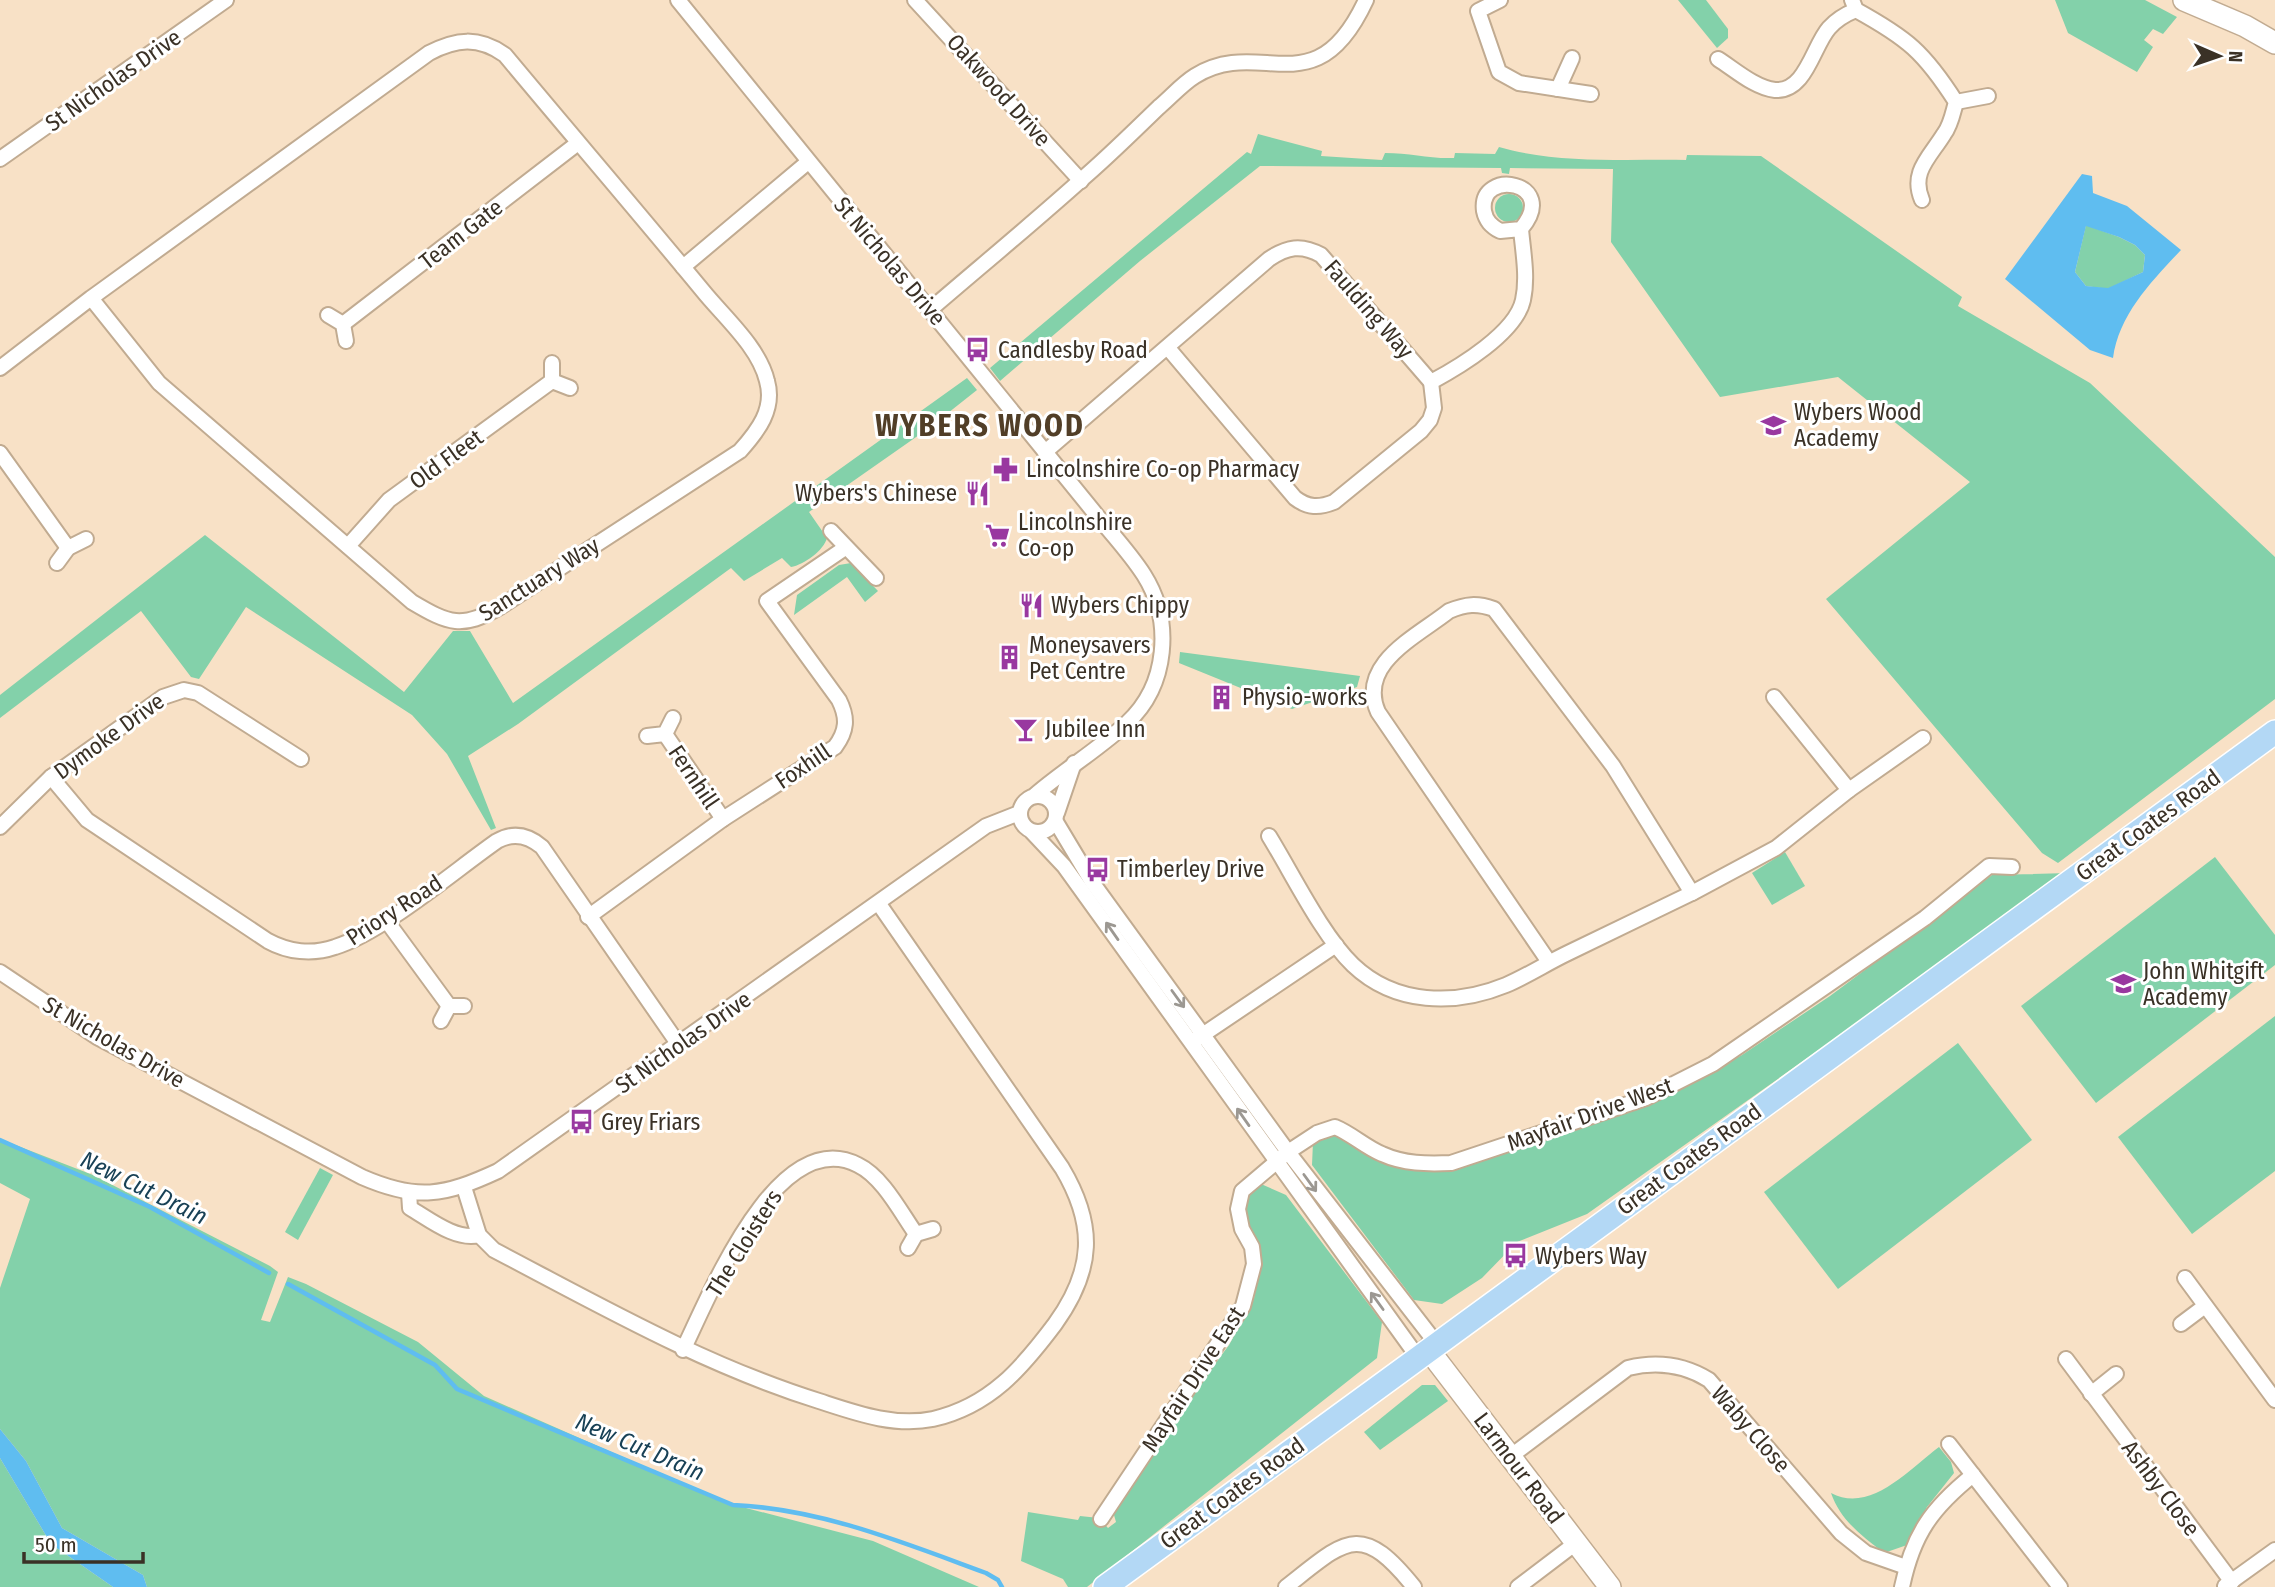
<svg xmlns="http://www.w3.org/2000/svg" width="2275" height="1587" viewBox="0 0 2275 1587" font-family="'Fira Sans Condensed',sans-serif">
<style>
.green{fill:#83d1aa}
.water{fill:#5fbdf0;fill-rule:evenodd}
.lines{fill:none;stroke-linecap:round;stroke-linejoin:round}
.stream{stroke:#5fbdf0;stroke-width:4.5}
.street-casing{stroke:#c1ab91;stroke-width:18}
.secondary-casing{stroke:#c1ab91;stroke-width:24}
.primary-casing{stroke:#fff;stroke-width:26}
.street{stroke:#fff;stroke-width:14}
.secondary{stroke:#fff;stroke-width:21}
.primary{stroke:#b3d8f5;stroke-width:23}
.oneway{stroke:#9c9892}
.labels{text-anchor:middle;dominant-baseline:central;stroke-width:6;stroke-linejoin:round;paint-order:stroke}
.street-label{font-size:23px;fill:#3a3126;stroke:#fff}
.poi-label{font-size:23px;fill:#3a3126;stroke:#fff;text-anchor:start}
.water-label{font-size:24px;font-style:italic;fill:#184156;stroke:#fff}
.district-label{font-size:30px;font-weight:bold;letter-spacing:2px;fill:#513e27;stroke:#fff}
</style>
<rect width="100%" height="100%" fill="#f8e1c6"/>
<!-- green -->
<g class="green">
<polygon points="1678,0 1706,0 1728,29 1728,38 1717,48"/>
<polygon points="2055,0 2145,0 2177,17 2163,34 2153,29 2144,40 2153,47 2137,72 2068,33"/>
<path d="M1258,134L1322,151L1321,156L1382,160L1385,153C1410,153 1430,159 1454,158L1455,153L1495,154L1499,147C1556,164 1625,159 1686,160L1687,155L1761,156L1962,297L1958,306L2090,383L2275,557V699L2058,863L2042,853L1826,599L1970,482L1838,377L1720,397L1611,242L1613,169L1510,168L1509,174L1502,173L1501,168L1260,166L1140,261L1000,381L990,368L1247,152L1251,154Z"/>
<circle cx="1509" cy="208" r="14"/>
<polygon points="2086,225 2119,237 2135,245 2145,255 2143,272 2108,289 2086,286 2075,272"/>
<path d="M967,378L977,390L929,428L809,512L827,538C824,550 804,565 791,567L782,558L744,581L731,568L518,724L468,756L496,828L491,830L447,754L412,715L246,607L199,679L191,677L141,611L0,718V695L205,535L404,692L453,631H470L513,703Z"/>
<polygon points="851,563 878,591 865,602 847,577 794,615 797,595 839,565"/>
<polygon points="1180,652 1360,676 1357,687 1292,709 1179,663"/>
<polygon points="1785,852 1805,886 1772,905 1752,873"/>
<polygon points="2215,857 2275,935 2275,965 2096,1103 2021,1006"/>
<polygon points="2069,873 1587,1214 1517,1242 1482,1278 1442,1304 1414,1300 1312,1165 1313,1142 1327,1132 1451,1169 1498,1155 1710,1073 1742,1055 1830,996 1992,875"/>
<polygon points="2275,1016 2275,1171 2192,1234 2118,1137"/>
<polygon points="1958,1043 2032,1140 1838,1289 1764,1192"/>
<polygon points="0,1139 93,1175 270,1266 278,1272 261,1320 270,1322 288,1277 306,1284 418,1342 484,1396 727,1503 873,1541 979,1587 147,1587 143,1575 62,1528 26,1461 0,1429 0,1288 30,1199 0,1183"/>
<polygon points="320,1168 333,1175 298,1240 285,1232"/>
<polygon points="1261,1184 1286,1195 1382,1322 1377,1358 1087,1587 1068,1587 1063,1579 1021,1561 1028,1512 1078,1520 1080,1516 1099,1518 1108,1528 1116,1522 1112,1508 1118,1496 1229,1345 1254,1299 1258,1264 1241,1203 1250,1189"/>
<polygon points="1422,1385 1435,1385 1448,1401 1380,1450 1364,1432"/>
<path d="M1939,1447L1951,1462L1954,1473L1927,1507L1907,1545L1884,1553C1861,1535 1841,1521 1831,1493C1871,1514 1909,1469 1939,1447Z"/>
<polygon points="0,1458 51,1544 113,1587 0,1587"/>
</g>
<!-- water -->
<g class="water">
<path d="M2082,174L2092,176L2093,193L2127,206L2181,250C2152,281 2119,314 2113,358L2090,350L2005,279ZM2086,226L2119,237L2135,245L2145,255L2143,272L2108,288L2086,286L2075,272Z"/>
<polygon points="0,1429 26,1461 62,1528 143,1575 147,1587 113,1587 51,1544 0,1458"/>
</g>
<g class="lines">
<!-- stream -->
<g class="stream">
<polyline points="0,1140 150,1207 269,1273"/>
<path d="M288,1284L435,1365L457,1389L733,1505C822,1509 904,1543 986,1573L998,1580L1002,1587"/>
</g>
<defs>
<g id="street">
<path d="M678,0L1094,512C1111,533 1130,553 1144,575C1173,621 1168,685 1127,723C1099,749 1064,770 1035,795"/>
<polyline points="915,0 1081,181"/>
<polyline points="1500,0 1478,11 1499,72 1519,83 1591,94"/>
<path d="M1852,0L1856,10C1907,38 1924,52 1956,102C1953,112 1951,125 1944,134C1930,157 1910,172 1922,200"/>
<path d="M1718,59C1734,69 1755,88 1775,90C1806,92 1813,46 1829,28C1836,20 1846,14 1856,10"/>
<polyline points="1558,89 1572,58"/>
<polyline points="1956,102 1988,96"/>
<polyline points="0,159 226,0"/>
<polyline points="683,267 808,162"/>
<path d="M931,309C981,266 1032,224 1081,180C1108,157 1133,132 1159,107C1171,97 1182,84 1195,76C1261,35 1315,110 1366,0"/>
<polyline points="328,315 343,324 346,341"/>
<polyline points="343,324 578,143"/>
<path d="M1168,348L1295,498C1308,508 1319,508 1334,502L1421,431L1430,420L1434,408L1431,382C1459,367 1516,333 1523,300C1528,277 1523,252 1521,229C1561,182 1478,167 1484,211C1486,221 1491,226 1500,231L1521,229"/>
<polyline points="552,363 552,381 570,388"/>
<path d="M0,368L91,298L98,293L429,53C456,39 478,36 505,55C570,133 637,211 703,291C724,317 759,347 767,381C775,409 758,431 740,451L500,607C462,629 449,624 412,602L159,383L91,298"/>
<path d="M1045,452L1269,259C1287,247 1301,244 1321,255L1431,382"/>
<polyline points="0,453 68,548"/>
<polyline points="831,531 876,578"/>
<polyline points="348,546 389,500 552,381"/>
<polyline points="57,563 68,548 86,539"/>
<polyline points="1774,697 1849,790"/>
<polyline points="665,734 723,819"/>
<polyline points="647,736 665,734 673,718"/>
<path d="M51,777L87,820L268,941C288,952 312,955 335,947C383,932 454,871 497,841C513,832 528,835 542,847L679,1045"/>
<circle cx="1038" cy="814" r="18"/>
<polyline points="1057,813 1074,763"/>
<polyline points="1056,822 1092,882 1288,1152 1436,1343"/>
<polyline points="0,827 51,777 163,697 184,690 198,693 301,759"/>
<polyline points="1032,832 1064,866 1417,1356"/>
<path d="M1269,836C1293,875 1322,935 1353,965C1395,1005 1455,1006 1506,985C1527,976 1547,963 1568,953C1609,933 1651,913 1692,893L1613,766L1494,609C1477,603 1466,604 1449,611C1416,637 1357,664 1378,712L1549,962"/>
<polyline points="1692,893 1776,848 1849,790 1923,738"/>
<path d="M588,917L723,819L835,747C847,731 848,718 839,700L767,601L845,548"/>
<polyline points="386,920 449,1006"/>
<path d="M0,972L97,1037L362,1177C417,1201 444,1196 498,1171L986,826L1019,813"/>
<polyline points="441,1021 449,1006 464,1006"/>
<polyline points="1198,1038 1336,945"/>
<path d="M464,1187L479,1235L494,1250C601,1306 704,1365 819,1401C856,1413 894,1427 933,1419C990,1406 1022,1368 1055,1324C1094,1270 1096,1225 1062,1168L879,904"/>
<path d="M409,1193L410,1208C429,1219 456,1241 479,1235"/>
<polyline points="908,1248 916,1234 933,1229"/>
<polyline points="2185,1278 2275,1400"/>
<polyline points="2181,1324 2205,1306"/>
<path d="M683,1350C710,1295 777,1124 858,1165C883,1177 901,1213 916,1234"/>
<polyline points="2066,1359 2232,1582"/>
<polyline points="2091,1394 2116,1374"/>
<polyline points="1949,1444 1973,1475"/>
<path d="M1511,1456L1628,1368C1657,1361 1683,1364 1709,1380L1841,1533L1866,1553L1906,1567"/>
<path d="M1101,1519L1243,1306L1254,1264L1252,1247L1242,1229L1238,1209L1242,1191L1288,1152L1317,1133L1335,1127C1352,1134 1365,1147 1382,1154C1404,1164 1427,1164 1451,1163L1646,1098L1713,1064L1925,918L1989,866L2012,867"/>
<polyline points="2225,1586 2275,1550"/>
<path d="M1286,1587C1346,1540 1360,1520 1414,1587"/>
<polyline points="1518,1587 1576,1543"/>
<path d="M1902,1587C1913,1534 1932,1508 1973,1475L2060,1587"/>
</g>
<g id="secondary">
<polyline points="2184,0 2245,26 2275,43"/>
<polyline points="1428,1349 1610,1587"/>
</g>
<polyline id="primary" points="1105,1587 2275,732"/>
</defs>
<!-- street casing -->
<use href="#street" class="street-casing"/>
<!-- secondary casing -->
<use href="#secondary" class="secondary-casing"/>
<!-- primary casing -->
<use href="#primary" class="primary-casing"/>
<!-- street -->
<use href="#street" class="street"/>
<!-- secondary -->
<use href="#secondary" class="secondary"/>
<!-- primary -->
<use href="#primary" class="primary"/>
</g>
<!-- one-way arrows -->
<defs><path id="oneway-shaft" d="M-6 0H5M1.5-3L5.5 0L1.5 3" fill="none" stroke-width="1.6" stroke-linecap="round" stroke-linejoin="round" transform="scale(1.75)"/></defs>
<g class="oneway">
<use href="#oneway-shaft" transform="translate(1112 931) rotate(-125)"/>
<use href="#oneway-shaft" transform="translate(1178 999) rotate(54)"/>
<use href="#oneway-shaft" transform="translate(1243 1117) rotate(-125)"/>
<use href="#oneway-shaft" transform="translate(1310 1183) rotate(54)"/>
<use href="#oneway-shaft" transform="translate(1377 1301) rotate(-126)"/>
</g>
<!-- icons -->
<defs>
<symbol id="bus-bare" viewBox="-9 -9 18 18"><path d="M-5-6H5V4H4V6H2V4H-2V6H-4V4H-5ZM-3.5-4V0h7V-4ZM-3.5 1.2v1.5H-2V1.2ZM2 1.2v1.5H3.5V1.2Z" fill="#9938a0" stroke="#fff" stroke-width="2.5" paint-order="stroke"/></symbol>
<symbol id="school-bare" viewBox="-9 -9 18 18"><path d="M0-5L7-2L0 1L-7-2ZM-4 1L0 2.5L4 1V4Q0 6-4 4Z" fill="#9938a0" stroke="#fff" stroke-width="2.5" paint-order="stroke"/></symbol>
<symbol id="pharmacy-bare" viewBox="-9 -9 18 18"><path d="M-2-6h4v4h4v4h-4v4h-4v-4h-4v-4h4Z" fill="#9938a0" stroke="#fff" stroke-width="2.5" paint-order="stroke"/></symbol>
<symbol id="restaurant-bare" viewBox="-9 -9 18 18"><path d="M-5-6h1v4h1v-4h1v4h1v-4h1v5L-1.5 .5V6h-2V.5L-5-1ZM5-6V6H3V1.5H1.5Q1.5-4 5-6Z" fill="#9938a0" stroke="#fff" stroke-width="2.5" paint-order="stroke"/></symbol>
<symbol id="supermarket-bare" viewBox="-9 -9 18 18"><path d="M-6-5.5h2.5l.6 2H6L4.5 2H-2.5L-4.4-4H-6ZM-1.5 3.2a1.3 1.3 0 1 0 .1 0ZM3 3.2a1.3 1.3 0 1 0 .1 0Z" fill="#9938a0" stroke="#fff" stroke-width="2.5" paint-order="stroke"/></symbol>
<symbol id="building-bare" viewBox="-9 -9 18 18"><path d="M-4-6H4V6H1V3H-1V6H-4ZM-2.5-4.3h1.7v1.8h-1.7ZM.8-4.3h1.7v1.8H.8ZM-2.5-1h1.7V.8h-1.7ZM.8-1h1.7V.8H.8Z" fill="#9938a0" stroke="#fff" stroke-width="2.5" paint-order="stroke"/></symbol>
<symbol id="bar-bare" viewBox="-9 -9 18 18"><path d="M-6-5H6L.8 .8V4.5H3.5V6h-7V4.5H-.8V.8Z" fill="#9938a0" stroke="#fff" stroke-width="2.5" paint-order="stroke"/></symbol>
</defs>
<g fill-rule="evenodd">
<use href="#bus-bare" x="960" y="332" width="35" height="35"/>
<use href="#school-bare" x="1756" y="408" width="35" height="35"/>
<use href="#pharmacy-bare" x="988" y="452" width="35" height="35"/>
<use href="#restaurant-bare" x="960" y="476" width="35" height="35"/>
<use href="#supermarket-bare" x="980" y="518" width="35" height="35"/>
<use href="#restaurant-bare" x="1014" y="588" width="35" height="35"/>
<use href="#building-bare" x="992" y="640" width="35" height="35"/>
<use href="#building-bare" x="1204" y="680" width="35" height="35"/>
<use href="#bar-bare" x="1008" y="712" width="35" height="35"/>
<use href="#bus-bare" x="1080" y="852" width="35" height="35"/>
<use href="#school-bare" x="2106" y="966" width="35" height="35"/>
<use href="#bus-bare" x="564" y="1104" width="35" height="35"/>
<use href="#bus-bare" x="1498" y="1238" width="35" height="35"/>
</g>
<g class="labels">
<!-- street labels -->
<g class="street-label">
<text transform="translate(113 80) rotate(-35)">St Nicholas Drive</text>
<text transform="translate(999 90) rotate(48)">Oakwood Drive</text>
<text transform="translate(461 234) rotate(-38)">Team Gate</text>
<text transform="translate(890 261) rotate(50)">St Nicholas Drive</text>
<text transform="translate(1369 309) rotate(49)">Faulding Way</text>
<text transform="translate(446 459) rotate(-36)">Old Fleet</text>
<text transform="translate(539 579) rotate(-32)">Sanctuary Way</text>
<text transform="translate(109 736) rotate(-36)">Dymoke Drive</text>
<text transform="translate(803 766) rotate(-34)">Foxhill</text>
<text transform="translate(694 777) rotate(56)">Fernhill</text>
<text transform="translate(2148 825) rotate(-36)">Great Coates Road</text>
<text transform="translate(394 910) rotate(-33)">Priory Road</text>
<text transform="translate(114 1042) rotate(30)">St Nicholas Drive</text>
<text transform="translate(683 1042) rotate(-35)">St Nicholas Drive</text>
<text transform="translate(1590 1114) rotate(-20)">Mayfair Drive West</text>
<text transform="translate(1689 1159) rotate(-36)">Great Coates Road</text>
<text transform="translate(744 1243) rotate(-58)">The Cloisters</text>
<text transform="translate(1193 1379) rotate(-57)">Mayfair Drive East</text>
<text transform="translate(1751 1429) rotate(49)">Waby Close</text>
<text transform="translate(1519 1468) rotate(53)">Larmour Road</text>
<text transform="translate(2161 1488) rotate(53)">Ashby Close</text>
<text transform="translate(1232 1493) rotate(-36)">Great Coates Road</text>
</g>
<!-- poi labels -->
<g class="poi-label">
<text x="998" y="350">Candlesby Road</text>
<text x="1794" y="412">Wybers Wood<tspan x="1794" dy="26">Academy</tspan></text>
<text x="1026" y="469">Lincolnshire Co-op Pharmacy</text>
<text x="957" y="493" text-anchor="end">Wybers's Chinese</text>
<text x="1018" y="522">Lincolnshire<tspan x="1018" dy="26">Co-op</tspan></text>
<text x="1051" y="605">Wybers Chippy</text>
<text x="1029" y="645">Moneysavers<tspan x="1029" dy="26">Pet Centre</tspan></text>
<text x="1242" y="697">Physio-works</text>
<text x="1045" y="729">Jubilee Inn</text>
<text x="1117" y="869">Timberley Drive</text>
<text x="2143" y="971">John Whitgift<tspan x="2143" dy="26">Academy</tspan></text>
<text x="601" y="1122">Grey Friars</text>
<text x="1535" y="1256">Wybers Way</text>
</g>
<!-- water labels -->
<g class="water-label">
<text transform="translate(144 1188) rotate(26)">New Cut Drain</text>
<text transform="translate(640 1447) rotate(23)">New Cut Drain</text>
</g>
<!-- district labels -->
<g class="district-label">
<text x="980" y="426">WYBERS WOOD</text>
</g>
</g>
<!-- north arrow -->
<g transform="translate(2219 56) rotate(92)" stroke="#ffffff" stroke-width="5" paint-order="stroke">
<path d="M0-5L12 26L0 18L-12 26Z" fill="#3a3126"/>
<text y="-10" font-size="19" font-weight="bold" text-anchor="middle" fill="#3a3126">N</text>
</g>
<!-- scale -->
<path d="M24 1552v10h119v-10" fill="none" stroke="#3a3126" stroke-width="3.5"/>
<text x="35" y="1552" font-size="21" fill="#3a3126" stroke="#ffffff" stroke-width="5" paint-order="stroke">50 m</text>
</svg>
